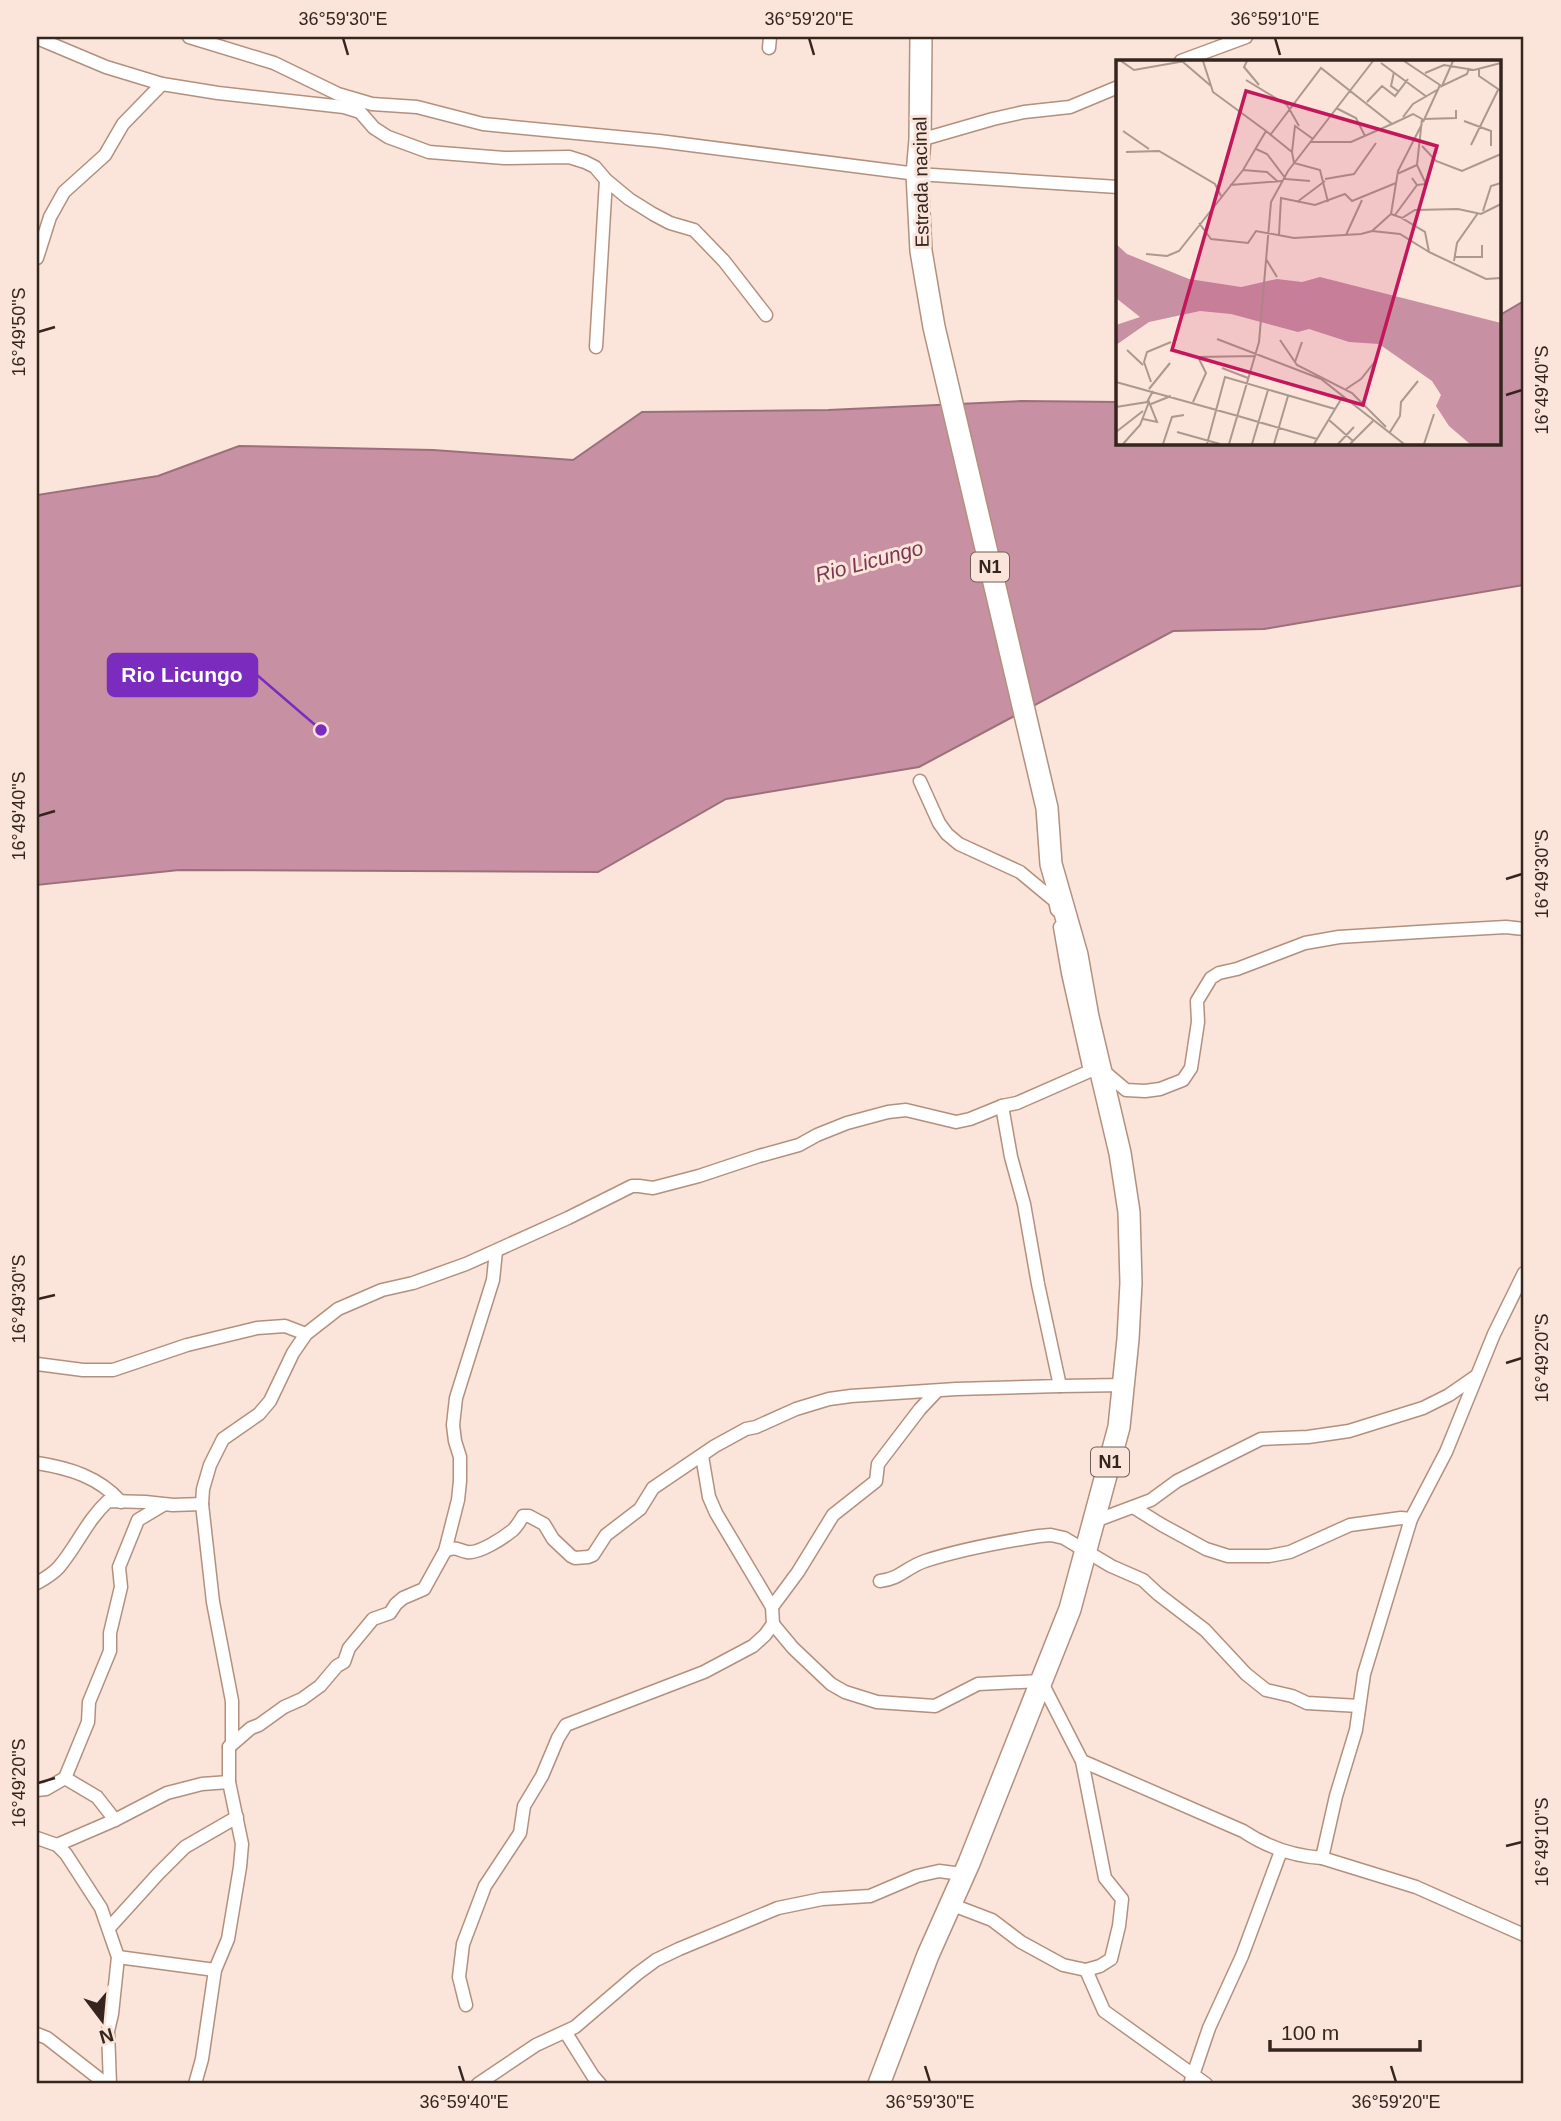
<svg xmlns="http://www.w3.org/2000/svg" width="1561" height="2121" viewBox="0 0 1561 2121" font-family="Helvetica,sans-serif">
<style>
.water{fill:#c890a3;stroke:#9c707b;stroke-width:2}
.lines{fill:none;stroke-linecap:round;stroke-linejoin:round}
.street-casing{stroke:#b3907e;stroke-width:15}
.highway-casing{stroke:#b3907e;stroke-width:24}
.street{stroke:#fff;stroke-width:12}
.highway{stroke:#fff;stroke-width:21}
.ticks{fill:none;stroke:#34261f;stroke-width:2.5}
.labels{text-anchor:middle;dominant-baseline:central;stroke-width:6;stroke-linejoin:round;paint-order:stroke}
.shield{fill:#fbe4d9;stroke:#705f57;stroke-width:2}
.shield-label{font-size:18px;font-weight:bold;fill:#34261f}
.street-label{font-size:19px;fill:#34261f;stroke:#fbe4d9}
.water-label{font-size:21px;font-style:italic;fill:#7b3652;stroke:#fbe4d9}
.inset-road{fill:none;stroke:#ab988f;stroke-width:2}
.view{fill:#c2185b;fill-opacity:0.15;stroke:#c2185b;stroke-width:3.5}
.inset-edge{fill:none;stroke:#34261f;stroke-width:3.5}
.leader{fill:none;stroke:#7b2cbf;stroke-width:2.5}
.callout-dot{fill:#7b2cbf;stroke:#fbe4d9;stroke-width:2.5}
.callout{fill:#7b2cbf;stroke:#7b2cbf;stroke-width:2.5}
.callout-label{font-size:21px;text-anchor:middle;font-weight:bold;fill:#fff}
.neatline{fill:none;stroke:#34261f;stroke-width:2.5}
.ticks-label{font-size:18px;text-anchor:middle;fill:#34261f}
</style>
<rect width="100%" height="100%" fill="#fbe4d9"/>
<!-- water -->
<polygon class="water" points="1524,301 1524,585 1264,629 1173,631 919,767 726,799 598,872 179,870 37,885 37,495 158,476 239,446 433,450 573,460 642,412 828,410 1022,401 1118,402 1118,443 1500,443 1500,315"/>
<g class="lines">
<defs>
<g id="street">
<polyline points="189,37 274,63 338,94 372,104 417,107 483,124 659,141 917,174 1118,187"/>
<polyline points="37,38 106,67 162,84 218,93 344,107 360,112 374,128 388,137 429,152 504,158 569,157 585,162 595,167 606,180 629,199 653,214 670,223 694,230 724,261 766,315"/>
<polyline points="769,48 770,37"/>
<polyline points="1181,61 1246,37"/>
<polyline points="920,140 993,119 1024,112 1070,107 1118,87"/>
<polyline points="37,258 50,217 64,192 105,155 123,124 162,84"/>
<polyline points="596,347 606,180"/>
<polyline points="920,781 939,823 947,834 959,844 1020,872 1055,901 1057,910"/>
<polyline points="1060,927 1068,973 1090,1071"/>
<polyline points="37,1364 83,1370 113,1370 187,1345 257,1328 285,1326 306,1334"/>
<polyline points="1060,1386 1125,1385"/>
<path d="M37,1463C69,1468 99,1477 121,1502"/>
<polyline points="1133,1507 1162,1525 1206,1549 1228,1556 1269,1556 1290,1552 1350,1525 1401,1518 1411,1519"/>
<polyline points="1095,1521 1151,1500 1177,1481 1261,1439 1308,1437 1349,1431 1423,1408 1449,1395 1475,1377"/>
<polyline points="445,1551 458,1500 460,1481 460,1457 455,1441 453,1425 456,1398 493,1280 496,1251"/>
<path d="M880,1581C900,1579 907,1567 925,1561C962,1549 1001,1542 1039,1536L1051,1535L1064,1538L1111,1566L1143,1580L1158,1594L1205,1630L1246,1674L1266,1690L1292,1696L1307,1703L1359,1706"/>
<path d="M37,1583C44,1579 53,1574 59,1567C77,1546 87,1520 108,1501L145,1502L173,1505L202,1504L203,1489L210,1465L223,1439L259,1414L270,1401L293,1353L306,1334L338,1309L382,1290L413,1283L466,1264L568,1218L632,1186H639L653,1188L699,1176L759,1156L799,1145L817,1135L847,1123L888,1112L906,1110L956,1122L970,1119L1002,1106L1017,1103L1090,1071L1100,1068L1126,1090L1145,1091L1160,1089L1183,1080L1191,1068L1198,1022L1197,1001L1211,978L1219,973L1237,969L1305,943L1339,937L1435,931L1506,927L1524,929"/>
<polyline points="772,1607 798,1572 833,1515 876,1481 878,1464 920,1409 937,1391"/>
<path d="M773,1624L793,1648L831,1684L845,1692L877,1702L935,1706L978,1684L1041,1681L1082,1761L1243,1831C1267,1847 1292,1856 1322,1858L1336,1796L1356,1730L1364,1674L1411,1519L1446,1452L1494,1334L1524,1273"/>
<path d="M229,1747L251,1728L259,1725L284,1707L302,1699L320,1686L337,1666L344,1662L349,1648L373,1619L390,1613L396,1604L403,1598L424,1589L445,1551C455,1546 458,1550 467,1552C479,1554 503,1538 513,1530C517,1526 520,1521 523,1516H529L544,1524L553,1539L571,1556L575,1558L588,1557L593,1555L606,1535L640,1509L653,1488L715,1446L746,1429L756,1427L796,1409L829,1399L851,1396L956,1389L1060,1386L1038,1284L1024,1204L1011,1157L1002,1106"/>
<polyline points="65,1778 88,1722 89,1702 110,1651 110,1633 121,1587 119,1567 138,1520 163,1505"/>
<polyline points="37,1790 46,1789 65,1778 97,1797 115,1820"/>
<polyline points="37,1838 57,1845 66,1854 101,1908 118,1957 112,2014 108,2031 110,2084"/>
<polyline points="57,1845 115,1820 167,1793 202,1784 229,1782"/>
<polyline points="1322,1858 1416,1887 1524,1935"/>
<polyline points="950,1904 992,1920 1021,1942 1063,1965 1086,1970 1100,1966 1111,1959 1119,1926 1122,1899 1105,1878 1082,1761"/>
<polyline points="109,1928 158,1874 185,1847 237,1817"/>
<polyline points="118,1957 215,1970"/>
<polyline points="1086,1970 1104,2011 1206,2084"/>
<polyline points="466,2005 459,1977 463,1944 485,1886 520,1833 524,1806 542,1776 558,1738 566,1725 704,1672 753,1646 765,1635 773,1624 772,1607 716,1513 709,1497 702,1456"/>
<polyline points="566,2033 593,2076 600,2084"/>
<polyline points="37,2034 47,2038 106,2084"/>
<polyline points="195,2084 202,2059 215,1970 228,1939 240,1867 242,1844 229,1782 229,1747 232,1743 232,1701 213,1602 202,1504"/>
<polyline points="478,2084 536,2045 575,2027 637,1974 656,1960 679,1949 778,1908 822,1899 870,1896 917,1876 939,1871 962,1874"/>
<polyline points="1190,2084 1209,2028 1242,1956 1281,1851"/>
</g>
<polyline id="highway" points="879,2084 928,1955 969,1863 1070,1609 1119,1427 1128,1339 1131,1283 1129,1212 1120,1153 1088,1017 1077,955 1051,864 1047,808 934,327 921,251 917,174 920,140 921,37"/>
</defs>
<!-- street casing -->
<use href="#street" class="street-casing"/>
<!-- highway casing -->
<use href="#highway" class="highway-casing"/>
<!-- street -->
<use href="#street" class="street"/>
<!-- highway -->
<use href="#highway" class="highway"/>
</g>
<!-- ticks -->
<path class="ticks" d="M343,38L348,55M809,38L814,55M1275,38L1280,55M38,332L55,327M1506,395L1522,390M38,816L55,811M1506,879L1522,874M38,1299L55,1295M1506,1363L1522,1358M38,1783L55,1778M1506,1846L1522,1842M459,2066L464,2082M925,2066L930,2082M1391,2066L1396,2082"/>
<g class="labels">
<!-- shield labels -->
<g class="shield">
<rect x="971" y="552.5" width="38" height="29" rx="5"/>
<rect x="1091" y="1447.5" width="38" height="29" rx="5"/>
</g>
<g class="shield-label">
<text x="990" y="567">N1</text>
<text x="1110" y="1462">N1</text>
</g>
<!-- street labels -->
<g class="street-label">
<text transform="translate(921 182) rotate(-91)">Estrada nacinal</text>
</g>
<!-- water labels -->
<g class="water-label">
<text transform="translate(869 561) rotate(-15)">Rio Licungo</text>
</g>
</g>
<!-- overview -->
<g transform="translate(1116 60)">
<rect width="385" height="385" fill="#fbe4d9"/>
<path d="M0,184L11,194L73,219L125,227L161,219L186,222L204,217L385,263V384H354L333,366L320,346L325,335L316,321L263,284L233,282L193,269L182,272L115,254L84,251L33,262L0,285V265L24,257L0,238Z" fill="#c890a3"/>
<path class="inset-road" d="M5,1L18,10L69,1M87,1L97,32L150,71M131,1L128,7L143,25M288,1L324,25L307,62M337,1L326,26L351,14L353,8M67,2L95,26M265,3L311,37M363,9V16L385,31M278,12L275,26L282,31M309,13L328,5L358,10L385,3M130,20L171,45L183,66M251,42L266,26L279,36L292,19M220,48L240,58L249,76M287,57L297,44L321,30M308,59L340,58V50M348,61L375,71V86M276,64L297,54L306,59L301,105L310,124L301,125L296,118M7,71L33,89M155,74L205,8L276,64L235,82H195M355,85L382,30M306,86L320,101L346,111L385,94M140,89L151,94L170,119L194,121M10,92L43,91L99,124L105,136M176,92L179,66L197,79M127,110L151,112L161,121M281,114L301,105M209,119L238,114L260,83M114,125L166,121M181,142L209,121M367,151L375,126L385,123M275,154L282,111L306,64M279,155L301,125M284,157L309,172L313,192L370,219L385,218M83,163L95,179L132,183L140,171L178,178L245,174L256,171L275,154L286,158L299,150L342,149L365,154L385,144M256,171L284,174L313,192M163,175L165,138L199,145L229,134L236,141L280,123M230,175L246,140M30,194L51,196L63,191L127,110L150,71L176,92L178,103L204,110L212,142M338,197H366V185M150,199L161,217M338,201L341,183L362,153M101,279L205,319L288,384M164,280L181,305L236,333L270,367M11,290L27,305M179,302L186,282M106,308L132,318M0,322L122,356M35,322L28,302L31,292L55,282M33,329L54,303M230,329L245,319L261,299M77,342L90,313L82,297L139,296M35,344L55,336M0,347L31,342L37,331M122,356L201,379M213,360L237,381M0,372L27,351M61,372L104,384M274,372L284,356L285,342L302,321M7,384L24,365L33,342L41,362L27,359M47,384L56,357L68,355M91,384L109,317L219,349M113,384L143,282L155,142L172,111L257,1M136,384L152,330M158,384L172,336M198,384L227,336M222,384L238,367M234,384L257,361M308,384L318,354"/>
<path class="view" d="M130,31L321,86L247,345L56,290Z"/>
<rect width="385" height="385" class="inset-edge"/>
</g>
<!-- callouts -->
<path class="leader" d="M321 730L257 675"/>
<circle class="callout-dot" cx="321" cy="730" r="7"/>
<rect class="callout" x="108" y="654" width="149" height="42" rx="7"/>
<g class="callout-label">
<text x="182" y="682">Rio Licungo</text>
</g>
<!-- border -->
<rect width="1561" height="2121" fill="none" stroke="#fbe4d9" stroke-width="77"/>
<!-- north arrow -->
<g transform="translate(102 2020) rotate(164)" stroke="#fbe4d9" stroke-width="5" paint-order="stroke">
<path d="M0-5L12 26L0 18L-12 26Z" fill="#34261f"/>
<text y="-10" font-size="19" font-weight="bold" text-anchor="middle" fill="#34261f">N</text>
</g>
<!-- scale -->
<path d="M1270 2040v10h150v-10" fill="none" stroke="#34261f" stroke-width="3.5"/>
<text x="1281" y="2040" font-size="21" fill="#34261f" stroke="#fbe4d9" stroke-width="5" paint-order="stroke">100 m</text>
<rect x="38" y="38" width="1484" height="2044" class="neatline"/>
<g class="ticks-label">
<text x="343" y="25">36°59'30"E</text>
<text x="809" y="25">36°59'20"E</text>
<text x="1275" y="25">36°59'10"E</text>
<text transform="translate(19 332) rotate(-90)" y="6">16°49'50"S</text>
<text transform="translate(1542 390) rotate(-90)" y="6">16°49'40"S</text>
<text transform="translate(19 816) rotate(-90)" y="6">16°49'40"S</text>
<text transform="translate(1542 874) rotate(-90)" y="6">16°49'30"S</text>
<text transform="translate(19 1299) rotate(-90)" y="6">16°49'30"S</text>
<text transform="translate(1542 1358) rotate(-90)" y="6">16°49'20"S</text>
<text transform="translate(19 1783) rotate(-90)" y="6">16°49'20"S</text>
<text transform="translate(1542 1842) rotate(-90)" y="6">16°49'10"S</text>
<text x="464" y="2108">36°59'40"E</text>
<text x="930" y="2108">36°59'30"E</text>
<text x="1396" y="2108">36°59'20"E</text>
</g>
</svg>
